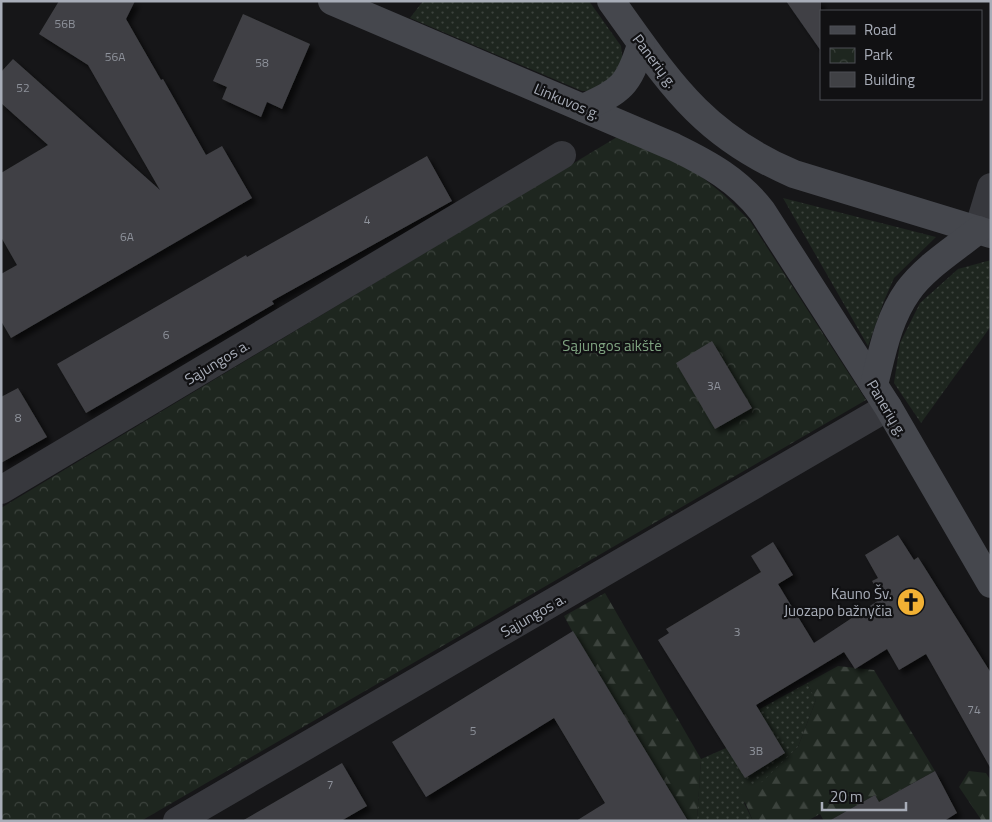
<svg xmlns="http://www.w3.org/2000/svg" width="992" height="822" viewBox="0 0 992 822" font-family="'Titillium Web',sans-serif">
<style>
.grass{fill:url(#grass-dots)}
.forest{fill:url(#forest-firs)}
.park{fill:url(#park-crowns)}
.building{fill:#404145;filter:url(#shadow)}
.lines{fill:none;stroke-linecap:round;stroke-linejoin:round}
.street{stroke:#37383d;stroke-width:28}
.secondary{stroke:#45474d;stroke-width:28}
.labels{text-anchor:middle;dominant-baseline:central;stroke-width:4.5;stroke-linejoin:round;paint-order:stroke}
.number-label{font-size:12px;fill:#8e929b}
.street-label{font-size:15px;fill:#a8adb8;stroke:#111113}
.park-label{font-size:15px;fill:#7fa381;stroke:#111113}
.poi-label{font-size:15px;fill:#a8adb8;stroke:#111113;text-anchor:end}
</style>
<defs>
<pattern id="grass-dots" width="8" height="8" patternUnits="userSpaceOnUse" patternTransform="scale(1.25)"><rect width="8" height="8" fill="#1e261f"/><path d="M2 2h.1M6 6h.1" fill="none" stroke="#3c433d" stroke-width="1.8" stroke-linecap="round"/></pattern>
<pattern id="forest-firs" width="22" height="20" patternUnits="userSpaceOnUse" patternTransform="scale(1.25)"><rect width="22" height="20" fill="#1e261f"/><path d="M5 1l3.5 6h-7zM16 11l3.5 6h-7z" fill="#3c433d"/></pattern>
<pattern id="park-crowns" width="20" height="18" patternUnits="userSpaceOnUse" patternTransform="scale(1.25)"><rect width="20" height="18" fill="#1e261f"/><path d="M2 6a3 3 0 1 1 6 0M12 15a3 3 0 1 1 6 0" fill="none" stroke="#3c433d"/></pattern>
<filter id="shadow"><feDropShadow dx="4.5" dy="4.5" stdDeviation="2.5" flood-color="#0009"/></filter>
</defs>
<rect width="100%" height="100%" fill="#161618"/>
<!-- grass -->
<g class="grass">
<polygon points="423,1 589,1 621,46 623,63 620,74 592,91 582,91 410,18"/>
<polygon points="783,198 936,237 894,278 884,301 868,346"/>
<polygon points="991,260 991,326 921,423 894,383 900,343 920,303 958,269"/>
<polygon points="807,683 816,700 798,747 744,803 753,821 697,821 701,759 726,748 758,710"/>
</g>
<!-- forest -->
<g class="forest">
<polygon points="605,593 701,759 697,821 674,821 564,616"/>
<polygon points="838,666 874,670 935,771 879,802 875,795 829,821 824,821 820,814 807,821 753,821 739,788 762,782 798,747 816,700 807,683"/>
<polygon points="969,771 986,773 991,781 991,821 982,821 959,787"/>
</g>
<!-- park -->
<polygon class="park" points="617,137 692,169 724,195 750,221 866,400 141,821 1,821 1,508"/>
<!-- building -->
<g class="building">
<polygon points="59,1 135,1 126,19 161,80 163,79 206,155 222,146 252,198 11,338 1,321 1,274 17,265 1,237 1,173 48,145 1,103 1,72 13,59 160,190 88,65 39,34"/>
<polygon points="786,1 821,1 821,51"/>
<polygon points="243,14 310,44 282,109 267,102 261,117 222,99 227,87 213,81"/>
<polygon points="427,156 452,201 272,301 274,304 86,413 57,364 246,255 247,257"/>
<polygon points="712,341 752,408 715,429 676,363"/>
<polygon points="18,388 47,437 1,463 1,397"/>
<polygon points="898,535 914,560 918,557 991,673 991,769 926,654 899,670 887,649 855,669 844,652 756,705 785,753 745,778 658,640 669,633 666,629 761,572 751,556 773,542 793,575 778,584 814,643 882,598 872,581 878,578 865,555"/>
<polygon points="573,631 688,821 576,821 605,803 554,718 426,797 392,742"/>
<polygon points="342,763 367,806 341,821 242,821"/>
<polygon points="935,771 957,813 944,821 829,821 875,795 879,802"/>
</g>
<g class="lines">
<!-- street -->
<g class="street">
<polyline points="978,230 991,187"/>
<polyline points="1,490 562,155"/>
<polyline points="177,821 888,407"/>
</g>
<!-- secondary -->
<g class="secondary">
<path d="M332,1L674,147C709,164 738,180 762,211L888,407L991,584"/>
<path d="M611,1C668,80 700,134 794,174L991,234"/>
<path d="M583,108C622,90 628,86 641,45"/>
<path d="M874,385C882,353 888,319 908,291C925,267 955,249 978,230"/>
</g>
</g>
<!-- icons -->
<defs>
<symbol id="church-disc" viewBox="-11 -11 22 22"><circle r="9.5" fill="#f2b134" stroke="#111113"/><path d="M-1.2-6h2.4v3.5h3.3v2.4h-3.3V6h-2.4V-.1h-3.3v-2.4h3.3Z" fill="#111"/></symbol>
</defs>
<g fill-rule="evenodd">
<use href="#church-disc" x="895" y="586" width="32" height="32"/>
</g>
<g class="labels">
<!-- number labels -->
<g class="number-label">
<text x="65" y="23">56B</text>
<text x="115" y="56">56A</text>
<text x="262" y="62">58</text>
<text x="23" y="87">52</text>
<text x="367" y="219">4</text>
<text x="127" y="236">6A</text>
<text x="166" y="334">6</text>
<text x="714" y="385">3A</text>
<text x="18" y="417">8</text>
<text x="737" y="631">3</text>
<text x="974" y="709">74</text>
<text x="473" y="730">5</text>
<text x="756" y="750">3B</text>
<text x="330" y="784">7</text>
</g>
<!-- street labels -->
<g class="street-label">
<text transform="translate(655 61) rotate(53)">Panerių g.</text>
<text transform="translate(567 101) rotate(23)">Linkuvos g.</text>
<text transform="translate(217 362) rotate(-31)">Sąjungos a.</text>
<text transform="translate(887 408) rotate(59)">Panerių g.</text>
<text transform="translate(533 615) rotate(-30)">Sąjungos a.</text>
</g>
<!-- park labels -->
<g class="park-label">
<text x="612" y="345">Sąjungos aikštė</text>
</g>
<!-- poi labels -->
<g class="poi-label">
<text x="892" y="593">Kauno Šv.<tspan x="892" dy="17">Juozapo bažnyčia</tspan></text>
</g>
</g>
<!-- border -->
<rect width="992" height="822" fill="none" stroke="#a8adb8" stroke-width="5"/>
<!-- legend -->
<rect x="820" y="10" width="162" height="90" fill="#111113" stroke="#4d4f55"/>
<rect x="830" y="26" width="25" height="8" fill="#45474d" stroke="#4d4f55"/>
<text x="864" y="35" font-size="15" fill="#a8adb8">Road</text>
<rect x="830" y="48" width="25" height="15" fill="url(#park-crowns)" stroke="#4d4f55"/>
<text x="864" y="60" font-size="15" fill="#a8adb8">Park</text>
<rect x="830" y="72" width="25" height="15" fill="#404145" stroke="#4d4f55"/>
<text x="864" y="85" font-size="15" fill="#a8adb8">Building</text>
<!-- scale -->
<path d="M822 802v8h84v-8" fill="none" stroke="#a8adb8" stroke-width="2.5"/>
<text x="830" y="802" font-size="15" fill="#a8adb8" stroke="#111113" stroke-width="4" paint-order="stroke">20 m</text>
</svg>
